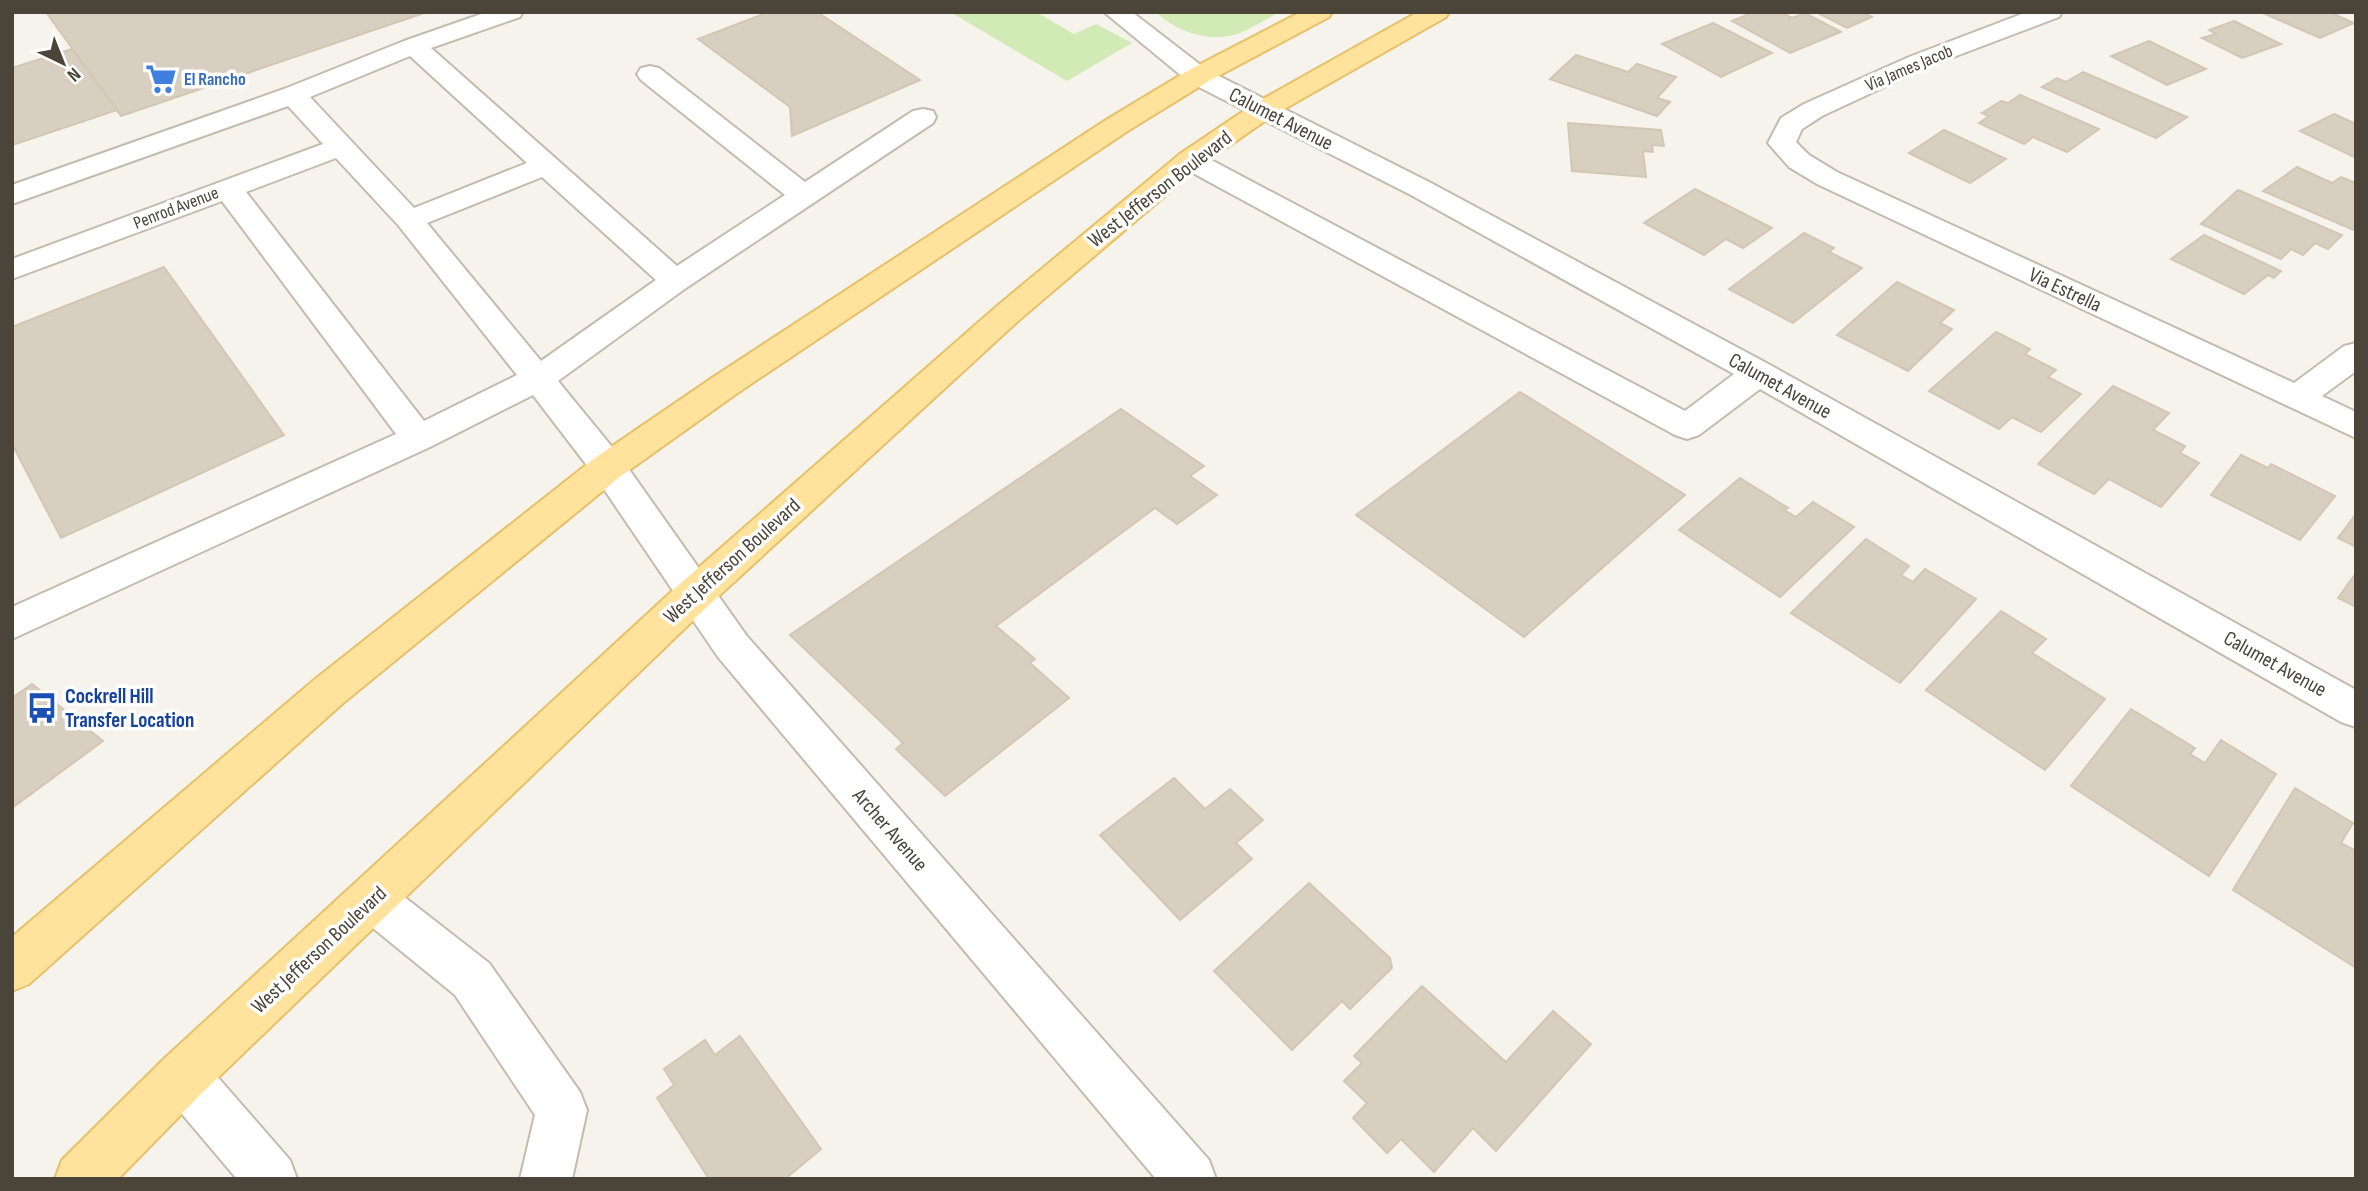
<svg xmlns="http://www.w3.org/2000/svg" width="2368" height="1191" viewBox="0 0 2368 1191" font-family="'Sofia Sans Condensed',sans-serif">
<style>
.green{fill:#d2eab5}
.building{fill:#d8cfc1;stroke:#d3c7b4;stroke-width:2}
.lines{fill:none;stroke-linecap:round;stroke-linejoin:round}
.minor-casing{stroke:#c2bbae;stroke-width:4}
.major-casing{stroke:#e6c16a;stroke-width:4}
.minor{fill:#fff;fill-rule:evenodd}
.major{fill:#ffe39c;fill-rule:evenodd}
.labels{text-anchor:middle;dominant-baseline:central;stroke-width:7;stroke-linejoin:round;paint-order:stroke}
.far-street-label{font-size:18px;fill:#4b4439;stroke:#fff}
.far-shop-label{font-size:18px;font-weight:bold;fill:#366cbe;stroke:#fff;text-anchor:start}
.street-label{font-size:21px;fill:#4b4439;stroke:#fff}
.transit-label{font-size:21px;font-weight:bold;fill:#164399;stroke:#fff;text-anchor:start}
</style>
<rect width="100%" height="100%" fill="#f6f3ec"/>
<!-- green -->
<g class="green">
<polygon points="950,12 1036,12 1074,34 1096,24 1132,43 1067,81"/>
<path d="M1156,12H1280C1265,19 1249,31 1234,35C1207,42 1175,31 1156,12Z"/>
</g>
<!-- building -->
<g class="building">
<polygon points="46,12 427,12 121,116"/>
<polygon points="769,12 817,12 920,80 792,136 790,107 698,39"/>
<polygon points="1754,12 1781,12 1792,18 1805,13 1841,32 1790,53 1732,21"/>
<polygon points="1816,12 1863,12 1872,17 1847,28"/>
<polygon points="2329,12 2354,23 2320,38 2263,13"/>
<polygon points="2234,21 2281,44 2242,58 2202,38 2216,34 2209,30"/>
<polygon points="1713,23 1772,53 1721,77 1662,44"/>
<polygon points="2149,41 2206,69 2167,85 2111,56"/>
<polygon points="72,49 117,110 12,145 12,68"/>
<polygon points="1576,55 1628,72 1637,64 1676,77 1657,98 1670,102 1657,116 1550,79"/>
<polygon points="2083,72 2187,117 2156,138 2042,87 2057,78 2066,82"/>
<polygon points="2020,95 2099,129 2067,152 2033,137 2024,144 1979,123 1989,116 1982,113 2001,101 2008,103"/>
<polygon points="2334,114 2356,124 2356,158 2300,131"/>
<polygon points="1568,123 1661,130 1664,146 1652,145 1653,152 1643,151 1646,177 1572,171"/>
<polygon points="1944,130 2006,159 1970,183 1909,153"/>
<polygon points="2297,167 2332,183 2341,177 2356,183 2356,231 2263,191"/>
<polygon points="1695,189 1772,228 1743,248 1726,239 1704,255 1644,223"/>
<polygon points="2238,190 2342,235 2328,249 2315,243 2303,255 2291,249 2281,259 2201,224"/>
<polygon points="1804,233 1834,248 1829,252 1862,268 1793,323 1729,289"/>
<polygon points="2204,235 2281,271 2274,278 2268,275 2244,294 2171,259"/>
<polygon points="164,267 284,435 61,538 12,444 12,327"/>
<polygon points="1897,282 1954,310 1940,323 1952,329 1908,371 1837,335"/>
<polygon points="1996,332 2030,349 2025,354 2056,370 2048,377 2081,394 2041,432 2012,417 1999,429 1929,391"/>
<polygon points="2113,386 2169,413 2153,430 2185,446 2180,453 2199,463 2161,507 2109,479 2094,494 2038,464"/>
<polygon points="1520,392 1685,495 1524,637 1356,515"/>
<polygon points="1121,409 1204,466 1190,476 1217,495 1177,524 1155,508 996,626 1035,659 1030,663 1069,698 945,796 896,749 903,743 790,635"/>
<polygon points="2241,455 2268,468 2271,464 2335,496 2300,540 2211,495"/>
<polygon points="1740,478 1788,508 1784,510 1796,517 1813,502 1854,527 1780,597 1679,530"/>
<polygon points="2356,514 2356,547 2338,538"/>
<polygon points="1866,539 1909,566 1901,575 1913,582 1925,569 1976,599 1900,683 1791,613"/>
<polygon points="2356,573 2356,607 2338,598"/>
<polygon points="2001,611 2046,639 2032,653 2105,699 2045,770 1926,690"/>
<polygon points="32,684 103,741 12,808 12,698"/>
<polygon points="2131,709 2195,748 2190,754 2205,763 2221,740 2276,774 2209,876 2071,786"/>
<polygon points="1174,778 1205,809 1230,789 1263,820 1236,843 1252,859 1180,920 1100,835"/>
<polygon points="2295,788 2353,823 2341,843 2356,851 2356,968 2233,890"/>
<polygon points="1309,883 1390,958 1392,968 1350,1009 1342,1001 1292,1050 1214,971"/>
<polygon points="1422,986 1506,1062 1553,1011 1591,1044 1496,1151 1473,1128 1434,1172 1401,1139 1387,1153 1353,1118 1367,1103 1344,1081 1362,1063 1354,1056"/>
<polygon points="740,1036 821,1149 785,1179 709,1179 657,1098 674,1085 664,1069 705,1040 715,1055"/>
</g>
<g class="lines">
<defs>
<g id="minor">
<path d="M487,12H523L520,17L431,48L677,266L785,195L641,80L637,74L641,68L650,66L659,68L805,182L913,111L923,109L933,111L936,117L933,123L686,288L558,381L621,458L746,635L1209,1160L1216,1179H1156L718,657L595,476L533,395L430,447L12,639V607L396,434L222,201L12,279V259L323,144L288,106L12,204V185L284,89L404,41ZM410,56L527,163L414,208L310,97ZM336,158L399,226L517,375L424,421L246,192ZM542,177L656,280L541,361L427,223Z"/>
<polygon points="1104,12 1132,12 1207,70 1431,183 1770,365 2356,690 2356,727 2341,722 1760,389 1699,435 1687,439 1675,435 1180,166 1176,160 1180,154 1190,152 1200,154 1685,411 1734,374 1411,195 1189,82"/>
<polygon points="2027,12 2062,12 2059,17 1927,67 1822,116 1802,129 1796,142 1809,155 1837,172 2294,383 2344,346 2356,343 2356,371 2322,396 2356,412 2356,438 1817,184 1789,167 1768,143 1781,118 1804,104 1909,57"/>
<polygon points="373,879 389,885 489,963 580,1092 587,1110 572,1179 520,1179 535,1115 455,995 357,915 350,900 357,885"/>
<polygon points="183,1051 201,1058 290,1160 297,1179 237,1179 165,1094 158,1076 165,1058"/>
</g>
<g id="major">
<polygon points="1301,12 1332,12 1329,17 1207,82 1126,132 736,394 621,476 342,704 29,984 12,991 12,937 314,680 595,458 712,378 1106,120 1189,70"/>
<polygon points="1418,12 1449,12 1446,17 1272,116 1200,166 1018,321 709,605 201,1094 118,1179 55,1179 62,1160 165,1058 681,583 996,307 1180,154 1254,104"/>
</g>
</defs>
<!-- minor casing -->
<use href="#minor" class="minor-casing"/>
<!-- major casing -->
<use href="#major" class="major-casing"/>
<!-- minor -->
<use href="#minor" class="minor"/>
<!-- major -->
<use href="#major" class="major"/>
</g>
<!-- icons -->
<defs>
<symbol id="supermarket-bare" viewBox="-9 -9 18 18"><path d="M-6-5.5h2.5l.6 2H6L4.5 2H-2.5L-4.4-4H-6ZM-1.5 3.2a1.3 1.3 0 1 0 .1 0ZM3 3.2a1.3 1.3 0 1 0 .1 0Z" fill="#3f7fe0" stroke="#fff" stroke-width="2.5" paint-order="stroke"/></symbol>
<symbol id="bus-bare" viewBox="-9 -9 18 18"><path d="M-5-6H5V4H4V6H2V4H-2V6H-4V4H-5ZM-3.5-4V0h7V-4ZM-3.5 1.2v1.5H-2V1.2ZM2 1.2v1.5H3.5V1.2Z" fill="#1a4fb4" stroke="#fff" stroke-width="2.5" paint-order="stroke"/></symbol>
</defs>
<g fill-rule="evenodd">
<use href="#supermarket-bare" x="139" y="57" width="44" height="44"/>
<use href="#bus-bare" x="20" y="686" width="44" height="44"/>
</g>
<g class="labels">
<!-- far-street labels -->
<g class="far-street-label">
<text transform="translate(1909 68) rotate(-23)">Via James Jacob</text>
<text transform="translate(176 208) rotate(-21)">Penrod Avenue</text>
</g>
<!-- far-shop labels -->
<g class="far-shop-label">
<text x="184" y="79">El Rancho</text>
</g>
<!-- street labels -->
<g class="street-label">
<text transform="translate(1281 119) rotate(27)">Calumet Avenue</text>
<text transform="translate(1160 189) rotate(-38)">West Jefferson Boulevard</text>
<text transform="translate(2065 290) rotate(25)">Via Estrella</text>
<text transform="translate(1780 386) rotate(29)">Calumet Avenue</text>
<text transform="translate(732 561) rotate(-42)">West Jefferson Boulevard</text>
<text transform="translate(2275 664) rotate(29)">Calumet Avenue</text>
<text transform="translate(890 830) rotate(49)">Archer Avenue</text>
<text transform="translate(319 950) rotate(-43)">West Jefferson Boulevard</text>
</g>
<!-- transit labels -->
<g class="transit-label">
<text x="65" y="696">Cockrell Hill<tspan x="65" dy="24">Transfer Location</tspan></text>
</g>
</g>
<!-- border -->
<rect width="2368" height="1191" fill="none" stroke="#4b4439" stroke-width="28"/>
<!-- north arrow -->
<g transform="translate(63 63) rotate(137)" stroke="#ffffff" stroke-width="5" paint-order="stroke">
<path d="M0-5L12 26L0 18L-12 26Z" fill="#4b4439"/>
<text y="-10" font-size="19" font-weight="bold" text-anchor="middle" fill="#4b4439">N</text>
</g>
</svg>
